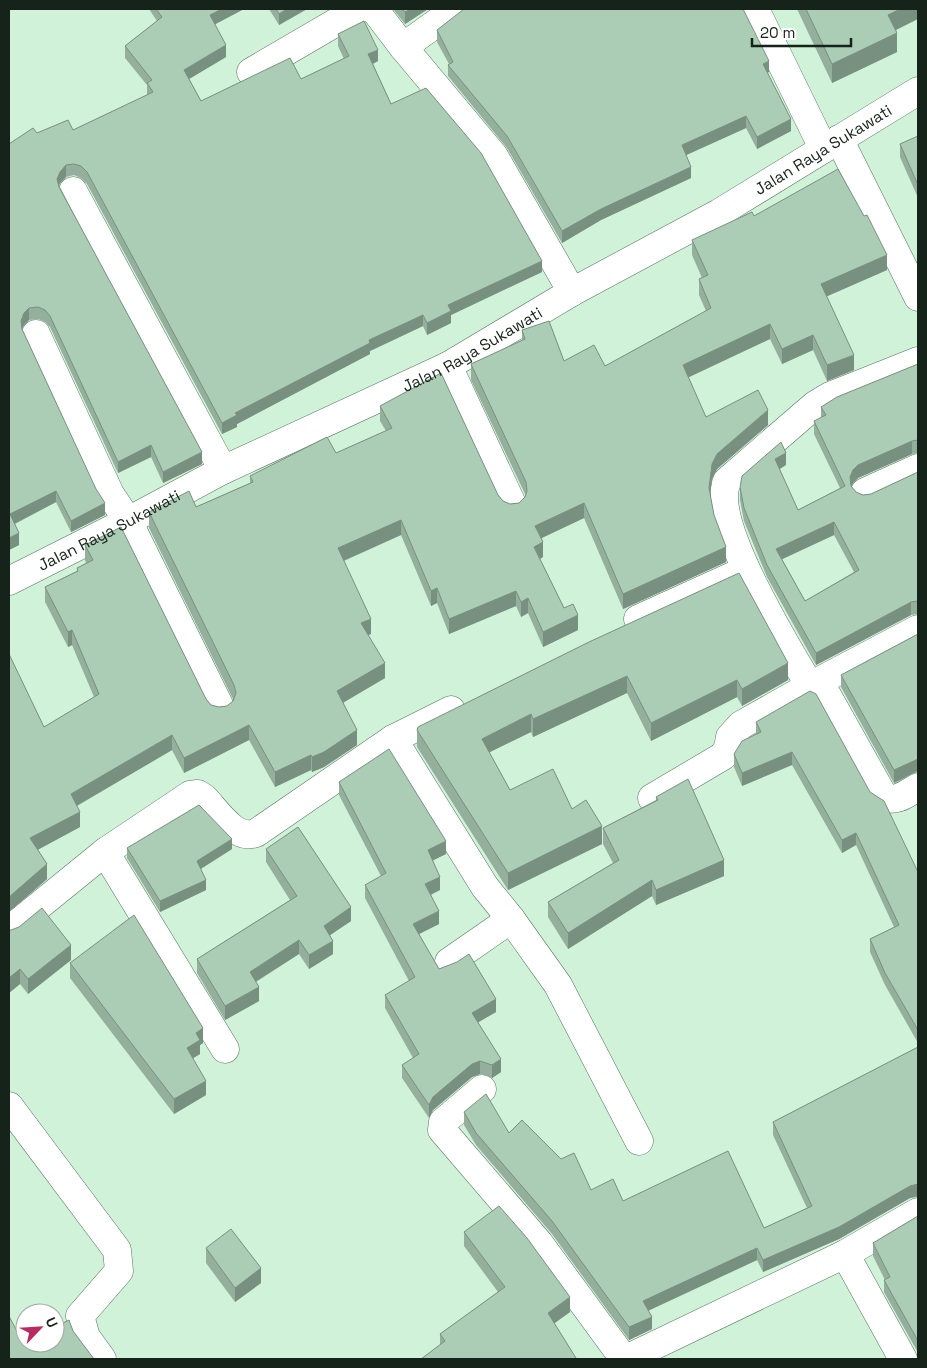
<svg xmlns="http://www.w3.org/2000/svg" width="927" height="1368" viewBox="0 0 927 1368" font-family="'Space Grotesk',sans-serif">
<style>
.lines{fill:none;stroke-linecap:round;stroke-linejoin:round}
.minor-casing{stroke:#56745e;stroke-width:29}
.tertiary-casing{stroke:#56745e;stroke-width:29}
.trunk-casing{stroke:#56745e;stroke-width:29}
.minor{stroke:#fff;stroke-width:28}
.tertiary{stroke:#fff;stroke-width:28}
.trunk{stroke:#fff;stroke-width:28}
.wall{fill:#94b09c;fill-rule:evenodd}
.shaded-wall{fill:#78907f}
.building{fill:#accdb5;stroke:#78907f;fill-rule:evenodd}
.labels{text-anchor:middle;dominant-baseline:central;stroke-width:4.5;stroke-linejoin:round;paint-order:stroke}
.street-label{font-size:16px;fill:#16231a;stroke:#fff}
</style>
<rect width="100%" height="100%" fill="#d0f2d9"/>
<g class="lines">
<defs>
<g id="minor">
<polyline points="374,9 403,47 494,156 572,292"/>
<polyline points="755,9 823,148"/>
<polyline points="403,47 456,9"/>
<polyline points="251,72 359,9"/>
<polyline points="73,191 223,470"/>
<polyline points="36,334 110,494 128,521 220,707"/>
<path d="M918,361L830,396L815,405L727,481C709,522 787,647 810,686L827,695L884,797C896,803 907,793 918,787"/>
<polyline points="448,366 512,504"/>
<polyline points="865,492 918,468"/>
<polyline points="638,619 746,570"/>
<polyline points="393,739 485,887 511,919 558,985 639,1141"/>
<polyline points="652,798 723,756 728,748 730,737 741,725 810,686 918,629"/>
<path d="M105,852L190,795L198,794L204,798C217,811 235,841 256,833L393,739L451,710"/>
<polyline points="9,930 105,852 225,1049"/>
<polyline points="449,962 511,919"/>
<polyline points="482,1089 443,1122 442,1130 539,1243 624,1359"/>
<polyline points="9,1106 117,1250 119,1271 80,1316 86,1337 102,1359"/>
<polyline points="845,1254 903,1359"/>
<polyline points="626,1359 845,1254 918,1212"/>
</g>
<polyline id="tertiary" points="839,139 918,297"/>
<g id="trunk">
<path id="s1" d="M9,581L128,521L223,470L448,366L572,292L719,213L918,91"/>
</g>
</defs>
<!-- minor casing -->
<use href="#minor" class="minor-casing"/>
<!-- tertiary casing -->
<use href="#tertiary" class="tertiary-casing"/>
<!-- trunk casing -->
<use href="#trunk" class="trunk-casing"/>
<!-- minor -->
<use href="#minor" class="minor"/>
<!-- tertiary -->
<use href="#tertiary" class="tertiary"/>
<!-- trunk -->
<use href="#trunk" class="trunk"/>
</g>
<!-- wall -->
<g class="wall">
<polygon points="149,9 244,9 215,24 226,57 189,79 201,101 301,79 344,59 338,46 338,34 378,61 373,64 391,104 542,272 451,315 451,323 427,335 423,326 370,351 370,354 237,424 237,427 222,434 87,184 81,178 74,175 66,177 60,183 59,185 202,464 163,483 151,457 118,473 50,327 45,322 38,319 29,320 24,325 22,329 105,515 71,532 56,502 15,524 19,545 9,550 9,144 37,133 73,130 147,95 147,85 125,58 125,46 157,21"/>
<polygon points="269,9 307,9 279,25"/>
<polygon points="393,9 428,9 405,24"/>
<polygon points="797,9 918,9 896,30 897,52 832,83"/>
<polygon points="437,30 769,72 767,73 791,131 757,149 746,128 686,155 691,178 601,220 562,243 507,148 448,76 448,65 449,64 437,42"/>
<polygon points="918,136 918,198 900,157 900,144"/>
<polygon points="754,216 887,270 826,296 854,370 827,381 813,350 782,364 770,339 688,377 706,417 768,425 717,469 712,479 710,493 714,515 726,562 623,609 584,518 542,538 543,557 540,559 564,608 578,630 543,647 528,613 521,617 516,606 449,634 437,603 431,606 401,535 344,561 371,634 368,635 385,678 343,703 357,745 324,767 312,772 311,770 275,787 249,740 184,773 172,750 77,806 80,827 37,850 47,879 9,912 44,727 94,697 72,645 68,647 45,602 45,587 77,571 77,568 86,563 85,560 85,545 211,705 219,707 227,706 233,701 233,699 149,528 149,512 196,507 250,483 250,476 336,453 386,431 380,421 380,406 498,495 503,501 510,504 519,503 526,496 471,380 471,364 522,340 522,330 564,361 605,366 706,311 699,295 699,279 702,278 692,255 692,240"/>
<path d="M918,364V453L912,454L858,478L853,483L851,486L856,492L863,495L871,494L918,472V614L911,615L816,665L767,577L744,521L740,500V487L786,465L779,469L798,510L840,488L814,434V421L821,418V407ZM834,535L854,572L805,601L782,559Z"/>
<polygon points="918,634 918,772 894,783 841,687 841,675"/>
<polygon points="589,642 788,680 742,706 737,697 651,741 627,693 533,737 531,732 489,752 510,790 572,809 602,844 508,890 417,747 417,730"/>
<polygon points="756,722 870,792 918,872 918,1043 885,985 870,952 870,939 894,927 856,845 842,853 792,765 742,786 734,767 734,754 756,735"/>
<polygon points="339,782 446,854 432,860 440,890 431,895 439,924 419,934 439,969 496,1012 478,1022 501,1072 492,1078 480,1074 472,1077 433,1110 429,1118 402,1078 402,1065 413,1058 385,1008 385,995 409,981 365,898 365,885 381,876 339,795"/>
<polygon points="656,797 724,876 656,905 652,896 568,949 548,917 548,902 613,863 603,844 603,828 656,800"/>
<polygon points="127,848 232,849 201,869 206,890 160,912 127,858"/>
<polygon points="266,849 351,921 329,936 333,954 309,969 299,954 256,982 259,1001 225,1020 197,973 197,959 290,900 266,862"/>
<polygon points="9,930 71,960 28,994 20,984 9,993"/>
<polygon points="70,963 203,1043 200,1045 200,1054 193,1058 206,1095 174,1114 70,978"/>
<polygon points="918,1047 918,1197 910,1198 839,1239 763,1272 757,1260 648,1311 652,1329 629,1340 552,1234 476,1145 464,1125 464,1112 509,1133 591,1190 623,1201 764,1228 807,1208 773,1135 773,1122"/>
<polygon points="918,1216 918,1359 917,1351 884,1292 884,1280 885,1280 873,1256 873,1243"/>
<polygon points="464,1232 570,1312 554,1323 576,1359 440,1345 440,1334 498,1292 464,1246"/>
<polygon points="206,1248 261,1283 235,1302 206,1263"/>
</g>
<!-- shaded-wall -->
<g class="shaded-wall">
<polygon points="222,9 244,9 210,27 210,15"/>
<polygon points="287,9 307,9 279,25 279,14"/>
<polygon points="411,9 428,9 405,24 405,12"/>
<polygon points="900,9 918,9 918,19 888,34 888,15"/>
<polygon points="897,33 897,52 832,83 832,64"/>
<polygon points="226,45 226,57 184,82 184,70"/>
<polygon points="378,50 378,61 368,66 368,54"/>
<polygon points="769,61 769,72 763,75 763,64"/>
<polygon points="746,116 746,128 682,157 682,145"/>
<polygon points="791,119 791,131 757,149 757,137"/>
<polygon points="66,165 66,177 60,183 57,191 57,179 60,172"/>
<polygon points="691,167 691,178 601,220 562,243 562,231 601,209"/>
<polygon points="887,255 887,270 821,299 821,284"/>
<polygon points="542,261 542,272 451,315 451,323 427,335 427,323 448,305"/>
<polygon points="29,308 29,320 24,325 21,332 21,321 24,313"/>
<polygon points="423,315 423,326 370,351 370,354 237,424 237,427 222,434 222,423 235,413 369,340"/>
<polygon points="770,324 770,339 683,380 683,365"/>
<polygon points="813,335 813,350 782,364 782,349"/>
<polygon points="854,355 854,370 827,381 827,365"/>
<polygon points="768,410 768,425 717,469 712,479 709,503 709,488 712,464 717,454"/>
<polygon points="912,441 912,454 858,478 853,483 850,490 850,477 853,470 858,465"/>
<polygon points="151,445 151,457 118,473 118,462"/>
<polygon points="202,452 202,464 163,483 163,472"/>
<polygon points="786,453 786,465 775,472 775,459"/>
<polygon points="56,491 56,502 10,526 10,514"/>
<polygon points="105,503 105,515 71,532 71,521"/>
<polygon points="584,503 584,518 535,541 535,526"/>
<polygon points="401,520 401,535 338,563 338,548"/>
<polygon points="834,522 834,535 776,562 776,549"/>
<polygon points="19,533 19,545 9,550 9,538"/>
<polygon points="543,542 543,557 534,562 534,547"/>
<polygon points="726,547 726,562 623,609 623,594"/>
<polygon points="437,588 437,603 431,606 431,591"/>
<polygon points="516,591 516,606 449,634 449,619"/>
<polygon points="528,598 528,613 521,617 521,602"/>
<polygon points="911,602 911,615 816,665 816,653"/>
<polygon points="578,615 578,630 543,647 543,632"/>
<polygon points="371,619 371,634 361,638 361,623"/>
<polygon points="72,630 72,645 68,647 68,632"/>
<polygon points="385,663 385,678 337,706 337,691"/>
<polygon points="788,663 788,680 742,706 742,689"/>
<polygon points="627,676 627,693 533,737 533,719"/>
<polygon points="737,680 737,697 651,741 651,723"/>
<polygon points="531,714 531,732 482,756 482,739"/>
<polygon points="249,725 249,740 184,773 184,758"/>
<polygon points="357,730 357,745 324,767 312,772 312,757"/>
<polygon points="172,735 172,750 71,809 71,794"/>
<polygon points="792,752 792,765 742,786 742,773"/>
<polygon points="311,755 311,770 275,787 275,772"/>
<polygon points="917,759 917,771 894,783 894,770"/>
<polygon points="80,812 80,827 30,854 30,838"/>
<polygon points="602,826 602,844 508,890 508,873"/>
<polygon points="856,833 856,845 842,853 842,840"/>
<polygon points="232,839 232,849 197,871 197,861"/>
<polygon points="446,841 446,854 428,863 428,850"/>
<polygon points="724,860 724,876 656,905 656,890"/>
<polygon points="47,864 47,879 9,912 9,897"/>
<polygon points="440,877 440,890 425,897 425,884"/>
<polygon points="206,880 206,890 160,912 160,901"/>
<polygon points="652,880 652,896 568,949 568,933"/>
<polygon points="351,907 351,921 324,939 324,926"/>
<polygon points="439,911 439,924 413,937 413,924"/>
<polygon points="299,940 299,954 250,985 250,972"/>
<polygon points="333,941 333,954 309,969 309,955"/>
<polygon points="71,945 71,960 28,994 28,979"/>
<polygon points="20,969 20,984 9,993 9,978"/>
<polygon points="259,987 259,1001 225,1020 225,1006"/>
<polygon points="496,999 496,1012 472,1026 472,1013"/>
<polygon points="203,1028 203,1043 200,1045 200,1054 187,1062 187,1048 196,1033"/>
<polygon points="501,1059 501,1072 492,1078 492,1065"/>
<polygon points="480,1061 480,1074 472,1077 433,1110 429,1118 429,1105 433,1097 472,1064"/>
<polygon points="206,1081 206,1095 174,1114 174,1099"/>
<polygon points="918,1184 918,1196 910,1198 839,1239 763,1272 763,1260 910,1186"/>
<polygon points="757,1248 757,1260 643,1313 643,1301"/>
<polygon points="261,1268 261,1283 235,1302 235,1288"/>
<polygon points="570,1297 570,1312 548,1328 548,1313"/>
<polygon points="652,1317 652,1329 629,1340 629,1327"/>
</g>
<!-- building -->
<g class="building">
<polygon points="156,9 222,9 210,15 226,45 184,70 201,101 290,58 301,79 349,56 338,34 364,21 378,50 368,54 391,104 426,88 481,153 542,261 448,305 451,311 427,323 423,315 369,340 370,343 235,413 237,415 222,423 87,172 81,166 74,164 66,165 60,172 57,179 59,187 202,452 163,472 151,445 118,462 50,316 45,310 38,307 29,308 24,313 21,321 22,329 96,489 105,503 71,521 56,491 10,514 19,533 9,538 9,144 33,128 37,133 68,120 73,130 153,92 147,83 152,80 125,46 162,17"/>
<polygon points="276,9 287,9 279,14"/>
<polygon points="402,9 411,9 405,12"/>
<polygon points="464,9 743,9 769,61 763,64 791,119 757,137 746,116 682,145 691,167 601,209 562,231 507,136 448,65 453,62 437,30"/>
<polygon points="806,9 900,9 888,15 897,33 832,64"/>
<polygon points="918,136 918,185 900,144"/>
<polygon points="838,169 864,216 867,215 887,255 821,284 854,355 827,365 813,335 782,349 770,324 683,365 706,417 758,390 768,410 717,454 712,464 709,488 714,515 726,547 623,594 584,503 535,526 543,542 534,547 564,608 573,604 578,615 543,632 528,598 521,602 516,591 449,619 437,588 431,591 401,520 338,548 371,619 361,623 385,663 337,691 357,730 324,752 312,757 311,755 275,772 249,725 184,758 172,735 71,794 80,812 30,838 47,864 9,897 9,654 44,727 99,694 72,630 68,632 45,587 78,571 77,568 93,560 85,545 121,527 206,699 211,705 219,707 227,706 233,701 236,693 234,685 149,512 189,491 196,507 253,482 250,476 327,437 336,453 392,428 380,406 441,373 498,495 503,501 510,504 519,503 525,497 527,491 526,482 471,364 525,339 522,330 549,321 564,361 594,345 605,366 711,308 699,279 708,275 692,240 752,212 754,216"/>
<path d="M918,364V440L912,441L858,465L853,470L850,477L851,486L856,492L863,495L871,494L918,472V601L911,602L816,653L767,565L744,508L740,487L742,476L781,442L786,453L775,459L798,510L845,486L814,421L826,415L821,407L837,397ZM834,522L859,570L805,601L776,549Z"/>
<polygon points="739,573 788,663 742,689 737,680 651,723 627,676 533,719 531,714 482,739 510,790 553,769 572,809 586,800 602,826 508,873 417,730 418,727 589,642"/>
<polygon points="918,634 918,759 894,770 841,675"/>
<polygon points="810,691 816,694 870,792 884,801 918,872 918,1030 885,973 870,939 899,925 856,833 842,840 792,752 742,773 734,754 742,741 761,732 756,722"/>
<polygon points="389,749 446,841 428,850 440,877 425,884 439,911 413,924 439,969 457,962 469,954 496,999 472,1013 501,1059 492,1065 480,1061 472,1064 433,1097 429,1105 402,1065 419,1054 385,995 415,977 365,885 386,873 339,782"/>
<polygon points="688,779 724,860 656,890 652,880 568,933 548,902 619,860 603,828 658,800 656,797"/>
<polygon points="199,805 232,839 197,861 206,880 160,901 127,848"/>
<polygon points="298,827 351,907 324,926 333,941 309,955 299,940 250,972 259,987 225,1006 197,959 297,896 266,849"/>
<polygon points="42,908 71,945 28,979 20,969 9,978 9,930 11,930 19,927"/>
<polygon points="134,915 203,1028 196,1033 200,1040 187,1048 206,1081 174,1099 70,963"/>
<polygon points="918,1047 918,1184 910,1186 839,1227 763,1260 757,1248 643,1301 652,1317 629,1327 552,1221 476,1133 464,1112 486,1094 509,1133 522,1120 561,1159 574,1153 591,1190 613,1179 623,1201 728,1151 764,1228 812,1206 773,1122"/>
<polygon points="499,1206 527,1238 570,1297 548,1313 576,1358 573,1359 421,1359 445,1341 440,1334 505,1287 464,1232"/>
<polygon points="918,1216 918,1349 917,1339 884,1280 890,1277 873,1243"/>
<polygon points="231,1229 261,1268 235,1288 206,1248"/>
<polygon points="9,1316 24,1345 27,1343 55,1343 55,1327 69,1320 73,1331 94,1359 9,1359"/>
</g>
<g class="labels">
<!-- street labels -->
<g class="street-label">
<text stroke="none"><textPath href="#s1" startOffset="922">Jalan Raya Sukawati</textPath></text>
<text stroke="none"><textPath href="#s1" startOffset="518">Jalan Raya Sukawati</textPath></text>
<text stroke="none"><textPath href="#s1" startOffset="112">Jalan Raya Sukawati</textPath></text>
</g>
</g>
<!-- border -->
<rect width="927" height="1368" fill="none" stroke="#16231a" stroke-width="20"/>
<!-- north arrow -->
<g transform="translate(40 1328) rotate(65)"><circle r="24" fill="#ffffff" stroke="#a2a7a3"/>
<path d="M0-4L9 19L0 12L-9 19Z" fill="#b82b60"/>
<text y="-8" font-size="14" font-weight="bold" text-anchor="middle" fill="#16231a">U</text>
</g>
<!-- scale -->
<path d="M752 38v8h99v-8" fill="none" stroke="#16231a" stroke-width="2.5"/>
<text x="760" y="38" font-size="15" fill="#16231a" stroke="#ffffff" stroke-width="4" paint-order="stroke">20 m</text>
</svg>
